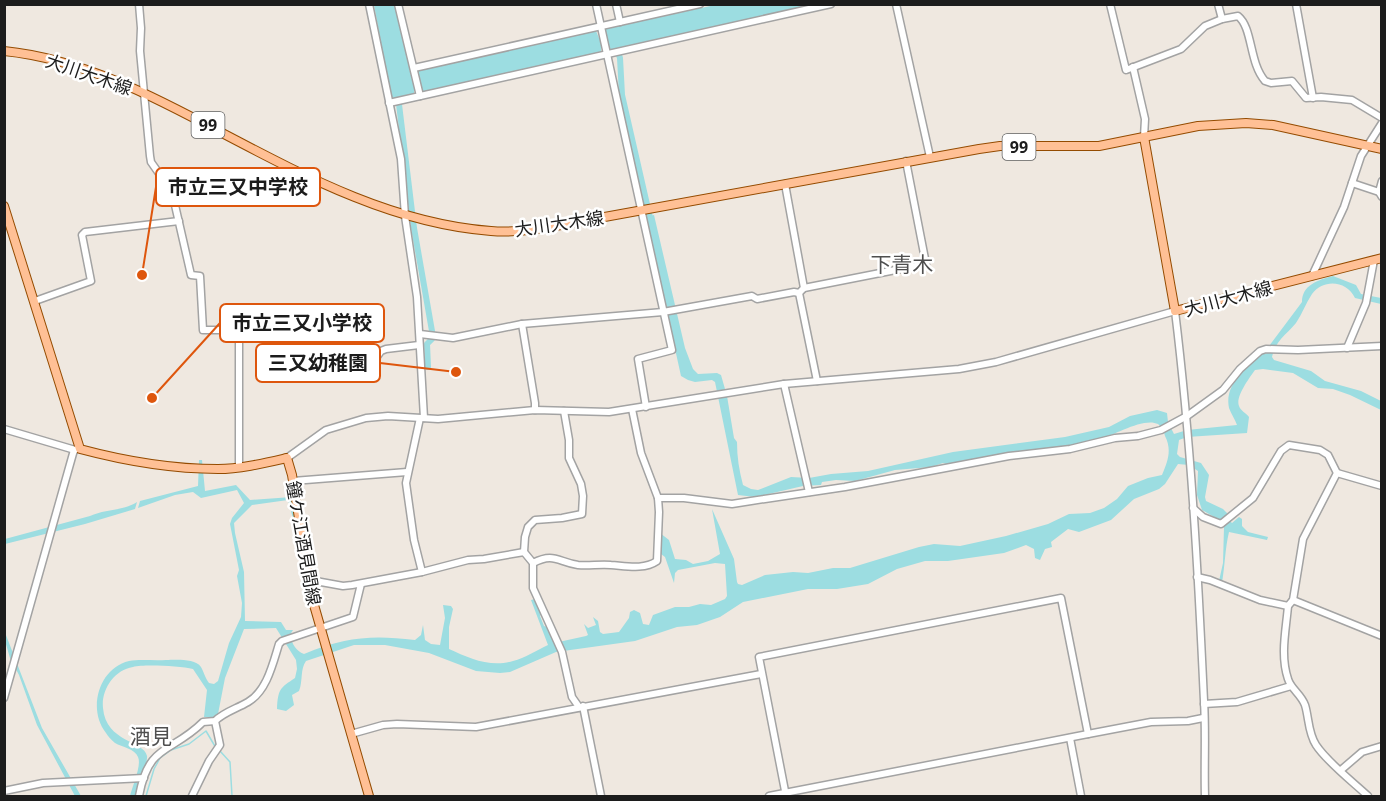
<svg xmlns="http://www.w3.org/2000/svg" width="1386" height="801" viewBox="0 0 1386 801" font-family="'Open Sans','Noto Sans JP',sans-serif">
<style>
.water{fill:#9cdde1}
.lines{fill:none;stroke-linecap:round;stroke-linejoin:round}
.stream{stroke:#9cdde1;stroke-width:1.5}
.canal{stroke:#9cdde1;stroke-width:6}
.minor-casing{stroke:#a3a3a3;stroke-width:9}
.major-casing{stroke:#944b00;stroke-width:10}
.minor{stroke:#fff;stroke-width:6}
.major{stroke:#ffc095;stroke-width:8}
.labels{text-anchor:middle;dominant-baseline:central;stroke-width:5;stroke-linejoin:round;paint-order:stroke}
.shield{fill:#fff;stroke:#606060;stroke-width:1.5}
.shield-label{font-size:16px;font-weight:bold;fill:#1c1c1c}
.street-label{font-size:18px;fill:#1c1c1c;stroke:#fff}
.quarter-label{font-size:21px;fill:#4f4f4f;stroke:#fff}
.leader{fill:none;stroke:#de560d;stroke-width:2}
.callout-dot{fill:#de560d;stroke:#fff;stroke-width:2}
.callout{fill:#fff;stroke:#de560d;stroke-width:2}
.callout-label{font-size:20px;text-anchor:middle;font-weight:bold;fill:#1c1c1c}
</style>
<rect width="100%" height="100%" fill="#efe8e0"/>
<!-- water -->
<g class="water">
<polygon points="374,5 395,5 412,80 419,78 418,70 596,31 599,38 605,37 605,29 715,5 816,5 609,50 606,43 601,45 601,52 423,92 420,84 414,85 414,94 393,99 391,97"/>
<path d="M654,215L685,348L693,369L698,374L717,373L721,375L727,396L734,438L737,442C737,457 739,470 743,485L751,489L758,490L791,477L809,478L831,474L868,471L953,452L1065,437L1109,427L1130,416L1157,410L1167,413L1168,422L1174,434L1187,430L1237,425C1235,419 1231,414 1229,408C1224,385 1246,367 1261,353L1266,354L1269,346L1302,302C1302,285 1318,280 1333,276L1356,285L1361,294L1381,298V304L1355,298C1347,281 1324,278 1312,294C1306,303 1302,314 1296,323C1286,335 1275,341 1272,357L1274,360L1311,371L1325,381L1361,391L1381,401V410L1350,395L1333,389L1318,388L1293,373L1263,369L1255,370C1250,377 1235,397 1239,406C1240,410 1247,414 1249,417L1247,433L1187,437L1179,440L1177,454L1180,457L1201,463L1209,475L1205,497L1206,501L1223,509L1228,514L1226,517L1232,523L1239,517L1242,519V526L1248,532L1268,537L1267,540L1229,532C1225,549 1225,565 1222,583L1219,581L1223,563L1224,527L1216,518L1202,510L1197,495L1198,471L1189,465L1178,464L1165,484L1159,489L1134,499L1111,520L1079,532L1068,529L1051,542L1052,547L1045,549L1040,560L1035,558L1034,549L1026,545L1004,553L948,561H925L897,569L868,584L837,589H808L743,602L720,617L697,625L677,627L635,641L556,652L510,672L500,673L476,671L429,653L385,645H354L306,661C300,669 303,681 299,691L292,695L294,705L286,711L277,709C278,689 280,688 295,678L297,669L296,660L276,628L244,629L225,678L218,714L213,717H204L207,690L193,669C180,666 144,664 133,667C114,670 101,690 103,708C106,743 144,740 147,756C148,761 139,789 137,796H130C132,787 142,765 138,757C135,749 122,747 115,743C111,740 108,736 106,733C87,709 99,668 129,661C140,659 154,661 166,660C175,660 195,658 201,667C204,672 205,678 209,683L214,684L218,681L229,643L241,617L242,603L237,576L239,570L230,524L232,518L244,503L237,490L201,498L193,492L175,495L138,508L140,501L198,486L199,460H202L205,491L236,485L250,500L292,497L295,521L294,522L288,500L252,505L234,523L235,533L244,572L245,621L281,622L286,630H293L290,635C292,644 296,651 304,654C346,637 371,635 415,640L421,635L423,625L425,640L431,644L440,645L445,618L443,605L451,606L453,609L449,627V649C469,658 490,668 513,661C525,658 537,650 548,645L531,600L535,599L542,613L540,616L544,626L547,627L554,643L586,636L588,635L584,624L588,628L596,625L593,617L598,621L600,632L603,634L619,632L629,618L630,612L634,610L640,613L643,624L649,625L653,615L675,607H689L700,604L711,605L725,599L727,596L725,564L715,563L678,570L675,573L674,583L665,557L661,554L660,533L669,540L675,559L686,560L693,564L708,561L720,554L712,509L734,559L737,582L738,584L742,585L765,575L793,572L808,573L833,568H850L919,547L934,544L960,546L1006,536L1048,524L1069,514L1090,513L1104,508L1117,499L1128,486L1148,478L1162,475C1168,461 1172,450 1165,436C1164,432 1162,427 1158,424C1144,417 1114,435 1101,439C1052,453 1000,457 950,465L943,463L931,467L895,470L855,481L836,480L822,482L821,485L803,486L755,497L738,495L715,382L712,380L695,382L688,380L681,376L646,217Z"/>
<path d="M137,502L135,509L85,524L5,544V539L90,516C105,509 123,511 137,502Z"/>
<polygon points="4,630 42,728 81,796 75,796 37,725 19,675 10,658 5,641"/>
</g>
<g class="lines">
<!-- stream -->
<g class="stream">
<polyline points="220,751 230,762 232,796"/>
<polyline points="146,796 154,769 160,758 171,750 189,744 206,731 216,748"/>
</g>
<!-- canal -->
<g class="canal">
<polyline points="616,47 620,58 622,95 651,222"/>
<polyline points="398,96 414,228 432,331 432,339 427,344 428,367"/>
</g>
<defs>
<g id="minor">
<path d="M139,4L141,28L140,51L150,156L151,162L172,192L191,275L200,276L203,330H239L290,327C305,336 294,359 305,369L374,361L381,351L386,349L419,345"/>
<polyline points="369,4 401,159 405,216 417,297 424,418"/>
<polyline points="398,4 420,96"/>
<polyline points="596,4 672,350 638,359 646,407"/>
<polyline points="616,4 620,22"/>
<polyline points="896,4 930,157"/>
<path d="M1110,4L1126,70L1181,49L1205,26L1222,19L1238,16C1253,28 1249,63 1265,81L1271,83L1292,81L1306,98L1321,97L1352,100L1382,118"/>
<polyline points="1218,4 1222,19"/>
<polyline points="1296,4 1313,98"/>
<polyline points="1133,67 1145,119 1144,137"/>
<polyline points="414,68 700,4"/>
<polyline points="389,103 831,4"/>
<polyline points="1382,181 1379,192 1382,197"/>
<polyline points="1352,183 1379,192"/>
<polyline points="785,184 804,288"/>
<polyline points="1312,276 1344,207 1361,156 1382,123"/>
<polyline points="799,293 817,381"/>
<polyline points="35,301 91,281 82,235 85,232 179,221"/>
<polyline points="522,324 535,403 535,410"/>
<polyline points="239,330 239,466"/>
<polyline points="420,334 453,338 522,324 663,312 752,296 757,299 794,292 799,293 804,288 926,264 906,161"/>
<polyline points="1347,348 1366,303 1374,260"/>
<polyline points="784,384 809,492"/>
<polyline points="564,411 569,440 569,458 581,484 583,496 582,514 562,518 535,520 528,527 525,537 524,552 533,563 533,588 562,652 572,697 579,707"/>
<polyline points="420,418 406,483 414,540 422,572"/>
<polyline points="4,429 75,450"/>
<path d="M287,458L326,430L366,418L388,416L438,419L535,410L609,412L784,384L959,369L996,362L1175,311C1191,441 1198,571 1204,701C1206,733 1204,765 1205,796"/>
<path d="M1337,473L1303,539L1293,600L1288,606C1286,630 1280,655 1288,679C1291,689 1301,694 1305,705C1309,718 1308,733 1316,745C1327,762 1353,782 1368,796"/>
<polyline points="1337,473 1382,486"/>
<polyline points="293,481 407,472"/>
<polyline points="658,498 684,498 732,504 751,501 845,487 1009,456 1070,449 1115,438 1138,436 1161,430 1187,416 1223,390 1240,369 1260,351 1266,349 1298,350 1382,346"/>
<polyline points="1193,508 1203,517 1221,524 1253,498 1281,451 1289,445 1320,450 1328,455 1337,473"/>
<path d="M533,563C554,552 558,562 578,565C589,566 600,564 611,565C626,566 644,570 657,561L659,512L658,498L641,453L632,409"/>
<polyline points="1197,577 1210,580 1260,600 1288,606"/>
<polyline points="310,580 343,586 352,585 422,572 468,560 484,559 524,552"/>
<polyline points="1293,600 1382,636"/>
<polyline points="4,698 74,450"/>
<polyline points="1204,704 1237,702 1291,686"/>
<polyline points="583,706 601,796"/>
<polyline points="351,734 383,725 397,724 476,727 761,674"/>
<polyline points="1070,738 1081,796"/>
<polyline points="1341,770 1362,752 1382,746"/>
<polyline points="4,791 43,783 144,778"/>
<path d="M139,796C149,742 171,754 203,722L215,721C224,712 236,709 248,702C267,691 273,663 279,644L282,641L353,617L361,584"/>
<polyline points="192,796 209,761 220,745 215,721"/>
<polyline points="769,796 1088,734 1151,722 1188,721 1203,718"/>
<polyline points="786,796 759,657 1061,598 1088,734"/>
</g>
<g id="major">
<path d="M4,51C83,59 155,97 224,134C308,178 395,224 491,231C526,234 564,224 599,218L979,149L1000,146H1099L1198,126L1246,123L1273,125L1382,149"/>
<polyline points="1144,137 1175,311 1382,258"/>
<path d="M4,206L80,449C125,461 171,469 218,469C240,469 265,463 287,458L292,475L312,598L369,796"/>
</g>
</defs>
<!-- minor casing -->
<use href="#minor" class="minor-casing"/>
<!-- major casing -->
<use href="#major" class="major-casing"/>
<!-- minor -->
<use href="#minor" class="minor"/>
<!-- major -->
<use href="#major" class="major"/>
</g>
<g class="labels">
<!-- shield labels -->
<g class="shield">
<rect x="191.5" y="112" width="33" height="26" rx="4.5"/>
<rect x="1002.5" y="134" width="33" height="26" rx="4.5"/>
</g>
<g class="shield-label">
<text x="208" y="125">99</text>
<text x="1019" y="147">99</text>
</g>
<!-- street labels -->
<g class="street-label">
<text transform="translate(89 74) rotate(19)">大川大木線</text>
<text transform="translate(559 223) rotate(-8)">大川大木線</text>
<text transform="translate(1228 298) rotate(-15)">大川大木線</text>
<text transform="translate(304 543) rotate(80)">鐘ケ江酒見間線</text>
</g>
<!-- quarter labels -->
<g class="quarter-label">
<text x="902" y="264">下青木</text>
<text x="151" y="736">酒見</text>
</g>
</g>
<!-- callouts -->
<path class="leader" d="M142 275L156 187M152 398L220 323M456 372L380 363"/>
<g class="callout-dot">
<circle cx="142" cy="275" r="6"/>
<circle cx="152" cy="398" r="6"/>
<circle cx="456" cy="372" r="6"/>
</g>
<g class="callout">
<rect x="156" y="168" width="164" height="38" rx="6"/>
<rect x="220" y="304" width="164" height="38" rx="6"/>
<rect x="256" y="344" width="124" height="38" rx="6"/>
</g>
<g class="callout-label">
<text x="238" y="194">市立三又中学校</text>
<text x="302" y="330">市立三又小学校</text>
<text x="318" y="370">三又幼稚園</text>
</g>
<!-- border -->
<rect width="1386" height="801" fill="none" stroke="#1c1c1c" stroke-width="12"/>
</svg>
